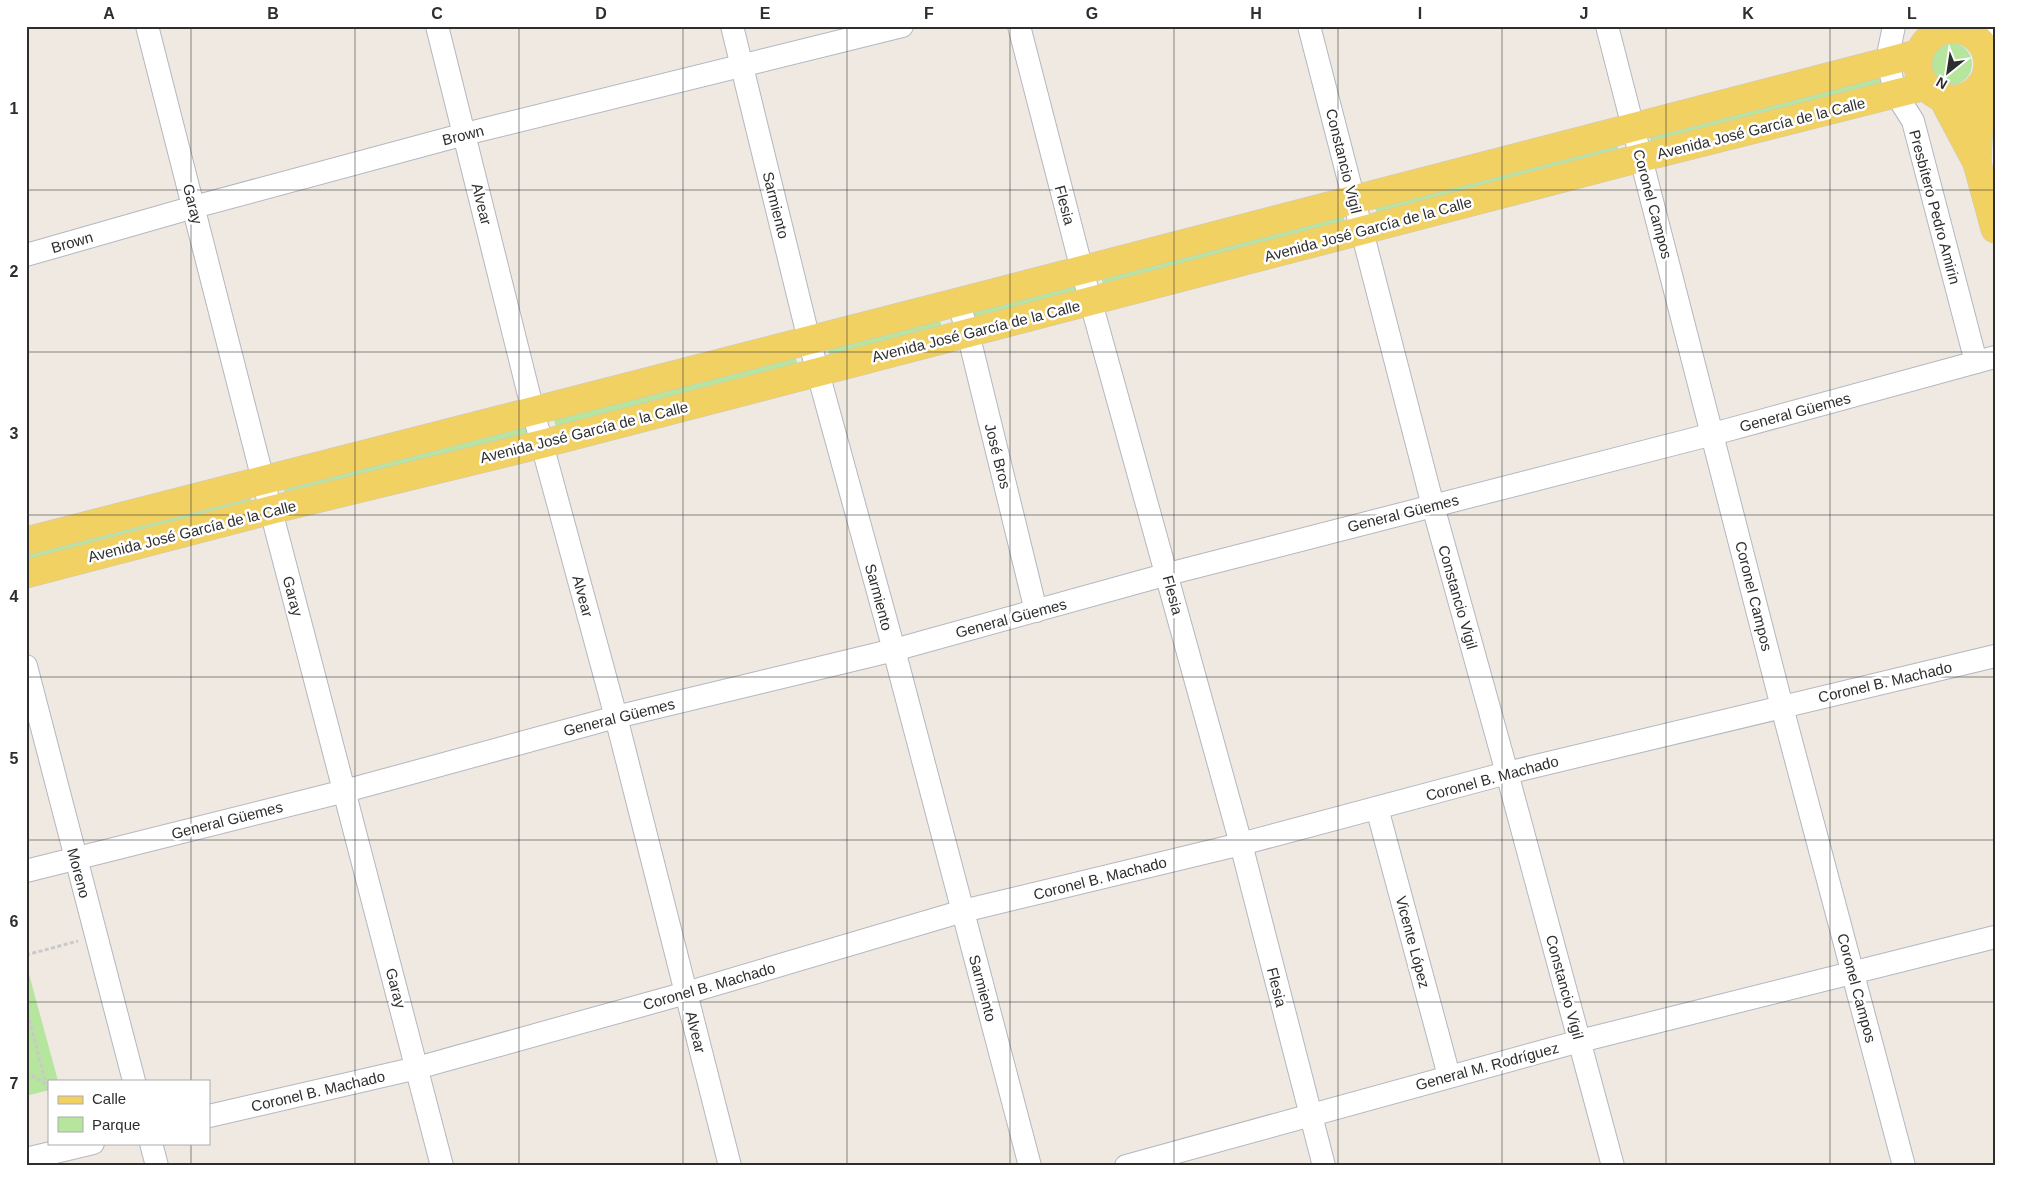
<svg xmlns="http://www.w3.org/2000/svg" width="2021" height="1192" viewBox="0 0 2021 1192" font-family="Arial,sans-serif">
<style>
.green{fill:#b6e59e}
.lines{fill:none;stroke-linecap:round;stroke-linejoin:round}
.minor-casing{stroke:#b4b7c1;stroke-width:24}
.major-casing{stroke:#c9c9c9;stroke-width:29}
.path{stroke:#c9c9c9;stroke-width:3;stroke-dasharray:4 2.5;stroke-linecap:butt}
.minor{stroke:#fff;stroke-width:22}
.major{stroke:#f2d163;stroke-width:28}
.grid{fill:none;stroke:#2e2e2e;stroke-width:1;stroke-opacity:0.55}
.labels{text-anchor:middle;dominant-baseline:central;stroke-width:5;stroke-linejoin:round;paint-order:stroke}
.street-label{font-size:15px;fill:#2e2e2e;stroke:#fff}
.neatline{fill:none;stroke:#2e2e2e;stroke-width:2}
.grid-label{font-size:16px;text-anchor:middle;font-weight:bold;fill:#2e2e2e}
</style>
<rect width="100%" height="100%" fill="#efe9e1"/>
<!-- green -->
<g class="green">
<circle cx="1951" cy="64" r="21"/>
<polygon points="1878,72 1882,87 1652,146 1648,131"/>
<polygon points="1616,138 1619,153 1378,218 1374,203"/>
<polygon points="1341,207 1345,222 1104,287 1099,272"/>
<polygon points="1075,278 1079,293 968,322 964,308"/>
<polygon points="938,313 942,328 830,357 826,342"/>
<polygon points="794,351 798,366 557,431 553,416"/>
<polygon points="523,418 527,433 286,498 282,483"/>
<polygon points="249,492 253,507 26,568 26,552"/>
<polygon points="26,963 58,1081 49,1081 49,1090 26,1096"/>
</g>
<g class="lines">
<defs>
<g id="minor">
<polyline points="147,26 263,480 442,1166"/>
<polyline points="437,26 533,411 616,717 730,1166"/>
<polyline points="732,26 809,340 894,650 1030,1166"/>
<polyline points="1019,26 1082,270 1241,844 1324,1166"/>
<polyline points="1309,26 1433,506 1507,773 1613,1166"/>
<polyline points="1607,26 1782,707 1904,1166"/>
<polyline points="1894,26 1887,60 1896,94 1913,121 1976,362"/>
<polyline points="1973,36 1995,39"/>
<polyline points="1985,77 1995,69"/>
<polyline points="26,255 194,207 465,134 902,26"/>
<polyline points="958,302 968,333 1036,611"/>
<polyline points="26,666 134,1081"/>
<polyline points="1377,808 1449,1076"/>
<polyline points="26,871 345,791 616,717 894,650 1168,574 1713,434 1995,357"/>
<polyline points="209,1116 417,1068 686,993 963,911 1241,844 1507,773 1995,656"/>
<polyline points="151,1143 157,1166"/>
<polyline points="26,1159 93,1143"/>
<polyline points="1126,1166 1580,1041 1995,937"/>
</g>
<g id="major">
<circle cx="1953" cy="64" r="35"/>
<polyline points="1942,97 1977,163 1995,229"/>
<polyline points="1977,163 1981,85"/>
<polyline points="26,541 958,302 1920,53"/>
<polyline points="26,574 271,510 542,444 1640,158 1926,86"/>
</g>
</defs>
<!-- minor casing -->
<use href="#minor" class="minor-casing"/>
<!-- major casing -->
<use href="#major" class="major-casing"/>
<!-- path -->
<g class="path">
<polyline points="26,955 78,941"/>
<polyline points="26,1007 46,1084"/>
<polyline points="26,1072 46,1084 49,1094"/>
</g>
<!-- minor -->
<use href="#minor" class="minor"/>
<!-- major -->
<use href="#major" class="major"/>
</g>
<!-- grid -->
<path class="grid" d="M191,26V1081M355,26V1166M519,26V1166M683,26V1166M847,26V1166M1010,26V1166M1174,26V1166M1338,26V1166M1502,26V1166M1666,26V1166M1830,26V1166M26,190H1995M26,352H1995M26,515H1995M26,677H1995M26,840H1995M26,1002H1995M191,1143V1166"/>
<g class="labels">
<!-- street labels -->
<g class="street-label">
<text transform="translate(1761 128) rotate(-14)">Avenida José García de la Calle</text>
<text transform="translate(463 135) rotate(-14)">Brown</text>
<text transform="translate(1344 161) rotate(76)">Constancio Vigil</text>
<text transform="translate(193 204) rotate(76)">Garay</text>
<text transform="translate(482 204) rotate(76)">Alvear</text>
<text transform="translate(1653 204) rotate(75)">Coronel Campos</text>
<text transform="translate(776 205) rotate(76)">Sarmiento</text>
<text transform="translate(1065 205) rotate(75)">Flesia</text>
<text transform="translate(1935 207) rotate(75)">Presbítero Pedro Amirin</text>
<text transform="translate(1368 229) rotate(-15)">Avenida José García de la Calle</text>
<text transform="translate(72 242) rotate(-16)">Brown</text>
<text transform="translate(976 331) rotate(-14)">Avenida José García de la Calle</text>
<text transform="translate(1795 412) rotate(-15)">General Güemes</text>
<text transform="translate(584 432) rotate(-14)">Avenida José García de la Calle</text>
<text transform="translate(998 456) rotate(76)">José Bros</text>
<text transform="translate(1403 513) rotate(-14)">General Güemes</text>
<text transform="translate(192 531) rotate(-14)">Avenida José García de la Calle</text>
<text transform="translate(1173 595) rotate(75)">Flesia</text>
<text transform="translate(293 596) rotate(75)">Garay</text>
<text transform="translate(583 596) rotate(75)">Alvear</text>
<text transform="translate(1754 596) rotate(76)">Coronel Campos</text>
<text transform="translate(879 597) rotate(75)">Sarmiento</text>
<text transform="translate(1458 597) rotate(74)">Constancio Vigil</text>
<text transform="translate(1011 618) rotate(-15)">General Güemes</text>
<text transform="translate(1885 682) rotate(-13)">Coronel B. Machado</text>
<text transform="translate(619 717) rotate(-14)">General Güemes</text>
<text transform="translate(1492 778) rotate(-15)">Coronel B. Machado</text>
<text transform="translate(227 820) rotate(-14)">General Güemes</text>
<text transform="translate(79 873) rotate(75)">Moreno</text>
<text transform="translate(1100 878) rotate(-14)">Coronel B. Machado</text>
<text transform="translate(1413 942) rotate(75)">Vicente López</text>
<text transform="translate(709 986) rotate(-16)">Coronel B. Machado</text>
<text transform="translate(1277 987) rotate(76)">Flesia</text>
<text transform="translate(1565 987) rotate(75)">Constancio Vigil</text>
<text transform="translate(396 988) rotate(75)">Garay</text>
<text transform="translate(983 988) rotate(75)">Sarmiento</text>
<text transform="translate(1857 988) rotate(75)">Coronel Campos</text>
<text transform="translate(696 1032) rotate(76)">Alvear</text>
<text transform="translate(1487 1066) rotate(-15)">General M. Rodríguez</text>
<text transform="translate(318 1091) rotate(-13)">Coronel B. Machado</text>
</g>
</g>
<!-- border -->
<rect width="2021" height="1192" fill="none" stroke="#ffffff" stroke-width="55"/>
<!-- legend -->
<rect x="48" y="1080" width="162" height="65" fill="#ffffff" stroke="#ababab"/>
<rect x="58" y="1096" width="25" height="8" fill="#f2d163" stroke="#ababab"/>
<text x="92" y="1104" font-size="15" fill="#2e2e2e">Calle</text>
<rect x="58" y="1117" width="25" height="15" fill="#b6e59e" stroke="#ababab"/>
<text x="92" y="1130" font-size="15" fill="#2e2e2e">Parque</text>
<!-- north arrow -->
<g transform="translate(1948 72) rotate(210)" stroke="#ffffff" stroke-width="4" paint-order="stroke">
<path d="M0-4L9 19L0 12L-9 19Z" fill="#2e2e2e"/>
<text y="-8" font-size="14" font-weight="bold" text-anchor="middle" fill="#2e2e2e">N</text>
</g>
<rect x="28" y="28" width="1966" height="1136" class="neatline"/>
<g class="grid-label">
<text x="109" y="19">A</text>
<text x="273" y="19">B</text>
<text x="437" y="19">C</text>
<text x="601" y="19">D</text>
<text x="765" y="19">E</text>
<text x="929" y="19">F</text>
<text x="1092" y="19">G</text>
<text x="1256" y="19">H</text>
<text x="1420" y="19">I</text>
<text x="1584" y="19">J</text>
<text x="1748" y="19">K</text>
<text x="1912" y="19">L</text>
<text x="14" y="114">1</text>
<text x="14" y="277">2</text>
<text x="14" y="439">3</text>
<text x="14" y="602">4</text>
<text x="14" y="764">5</text>
<text x="14" y="927">6</text>
<text x="14" y="1089">7</text>
</g>
</svg>
